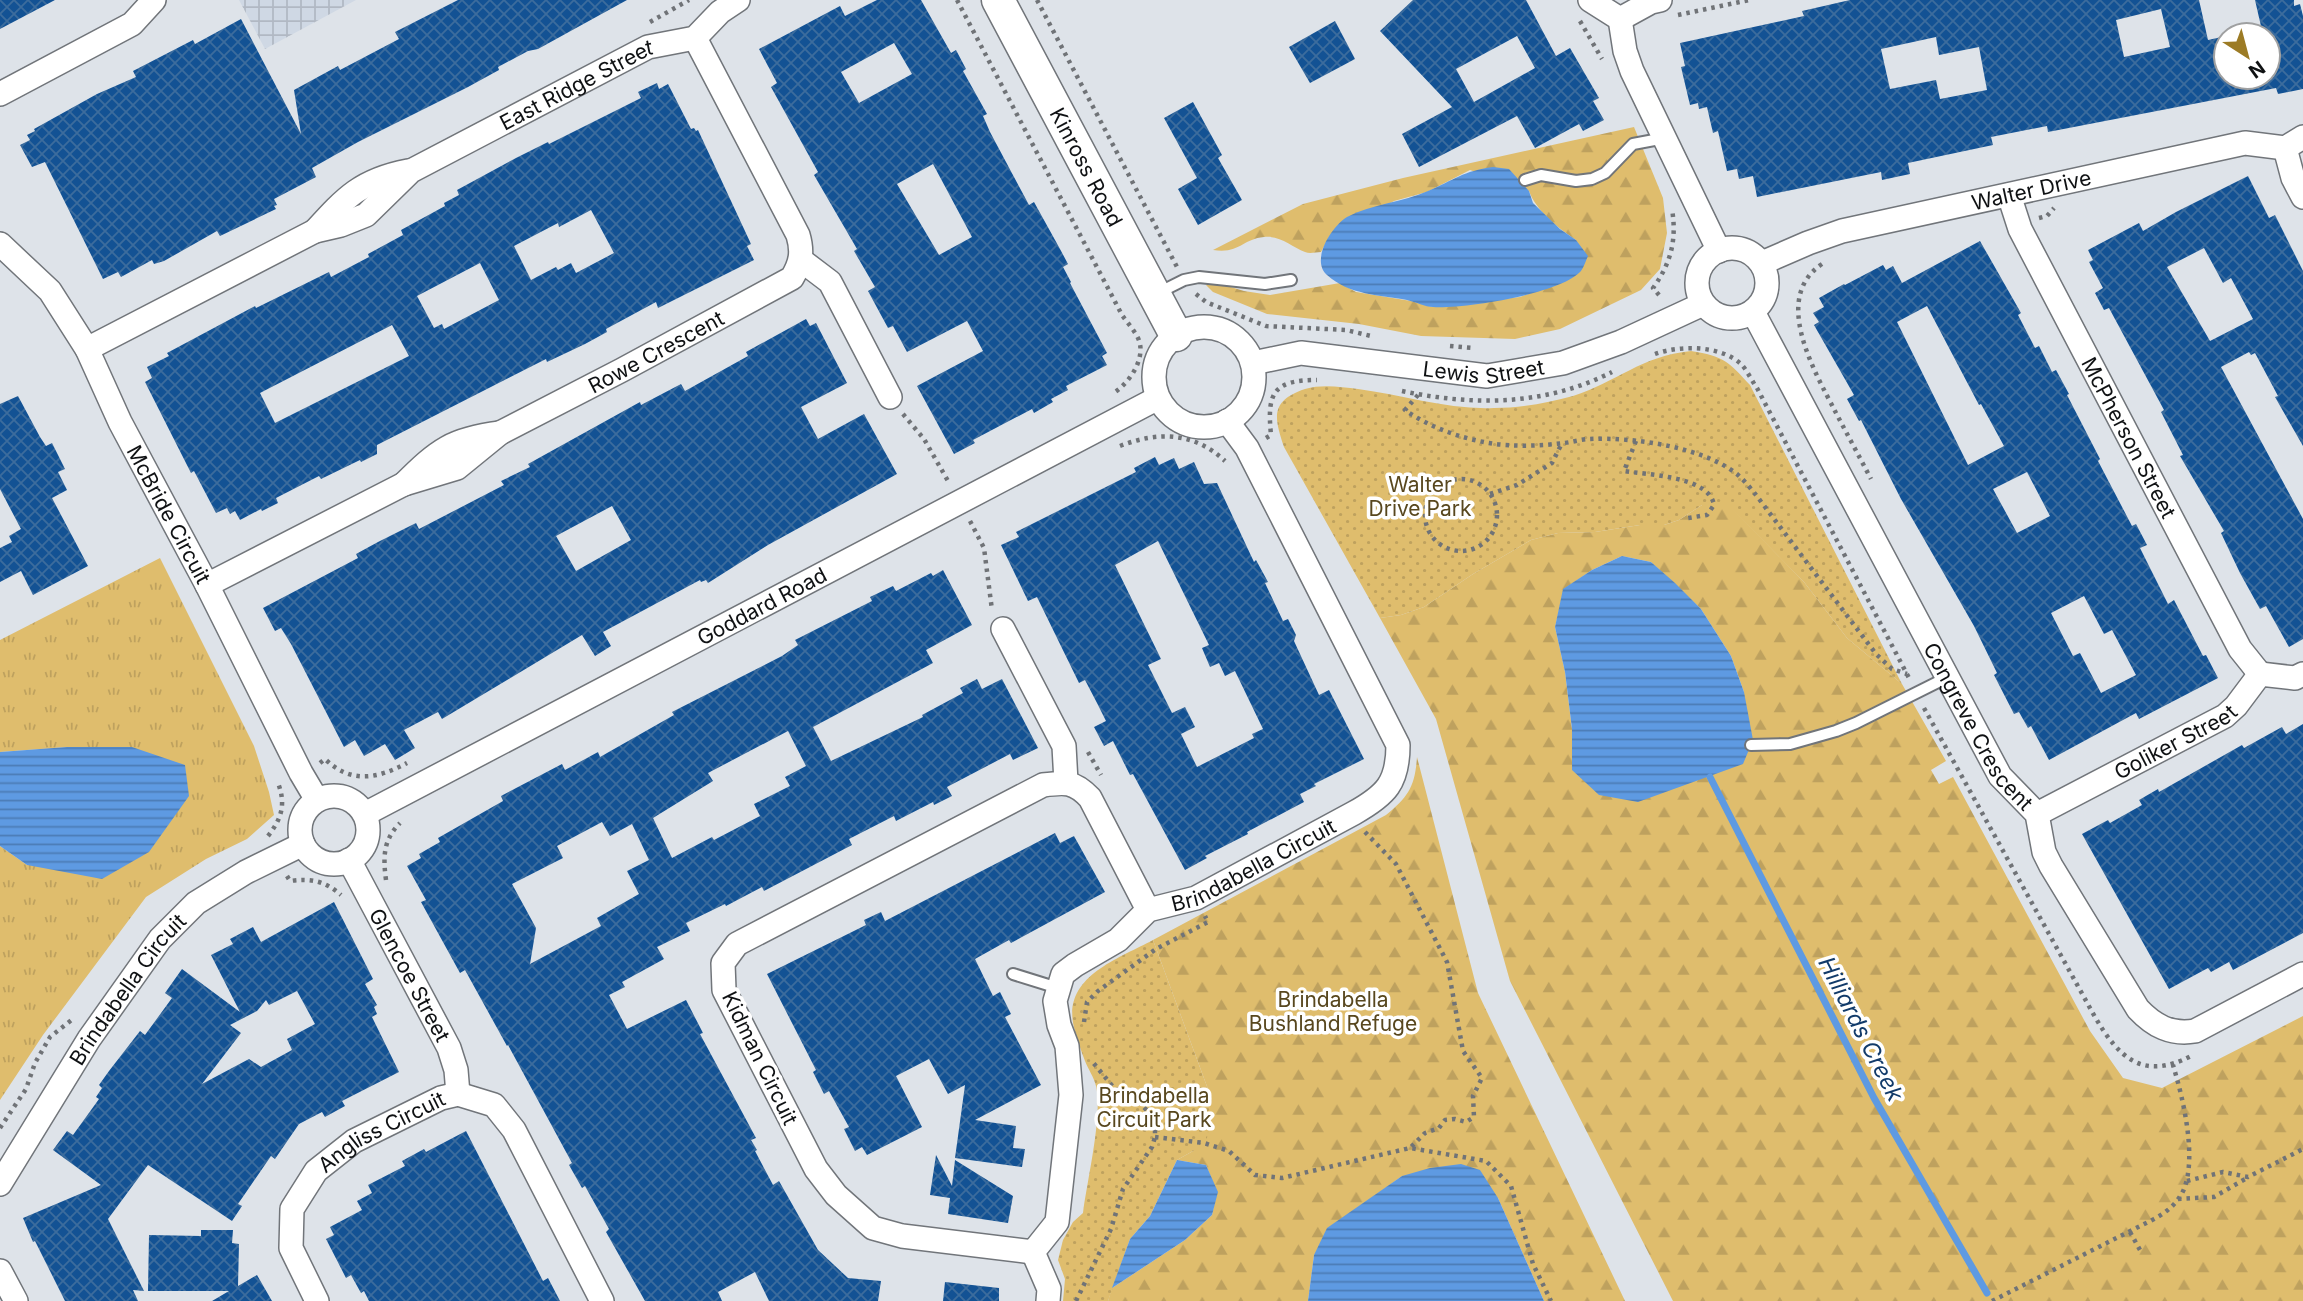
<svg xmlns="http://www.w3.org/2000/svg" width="2303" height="1301" viewBox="0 0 2303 1301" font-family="Inter,sans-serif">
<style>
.industrial{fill:url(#industrial-grid)}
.grass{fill:url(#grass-tufts)}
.forest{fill:url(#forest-firs);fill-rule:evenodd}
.park{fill:url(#park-dots)}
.water{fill:url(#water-rules)}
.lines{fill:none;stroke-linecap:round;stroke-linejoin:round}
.stream{stroke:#5e9ae2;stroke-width:7}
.building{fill:url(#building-cross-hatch);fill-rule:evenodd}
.lane-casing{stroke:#71757a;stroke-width:14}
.street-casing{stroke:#71757a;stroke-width:26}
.secondary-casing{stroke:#71757a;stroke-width:35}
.path{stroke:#707377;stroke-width:4.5;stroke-dasharray:3.5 5;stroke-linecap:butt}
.lane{stroke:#fff;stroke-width:10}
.street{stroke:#fff;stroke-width:23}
.secondary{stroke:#fff;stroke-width:32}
.labels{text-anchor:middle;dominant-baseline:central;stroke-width:7;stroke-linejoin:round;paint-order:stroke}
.street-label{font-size:21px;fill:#0f1113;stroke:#fff}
.park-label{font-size:21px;fill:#58471e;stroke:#fff}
.water-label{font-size:23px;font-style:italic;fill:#123b6a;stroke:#fff}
</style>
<defs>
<pattern id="industrial-grid" width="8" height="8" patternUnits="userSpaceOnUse" patternTransform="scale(1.75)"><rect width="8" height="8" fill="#cfd8e4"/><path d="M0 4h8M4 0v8" fill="none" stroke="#b1b8c3"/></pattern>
<pattern id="grass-tufts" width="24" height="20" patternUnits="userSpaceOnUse" patternTransform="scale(1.75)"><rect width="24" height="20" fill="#dfbd6d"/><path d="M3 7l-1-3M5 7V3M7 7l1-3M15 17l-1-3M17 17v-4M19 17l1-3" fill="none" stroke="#bea15e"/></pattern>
<pattern id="forest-firs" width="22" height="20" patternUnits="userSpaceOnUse" patternTransform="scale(1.75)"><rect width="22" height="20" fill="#dfbd6d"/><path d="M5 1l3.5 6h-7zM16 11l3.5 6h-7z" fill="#bea15e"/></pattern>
<pattern id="park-dots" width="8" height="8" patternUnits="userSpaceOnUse" patternTransform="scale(1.75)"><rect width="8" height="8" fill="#dfbd6d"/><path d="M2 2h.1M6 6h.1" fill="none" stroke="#bea15e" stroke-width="1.8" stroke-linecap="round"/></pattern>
<pattern id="water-rules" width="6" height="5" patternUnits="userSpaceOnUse" patternTransform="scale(1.75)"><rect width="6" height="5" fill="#5e9ae2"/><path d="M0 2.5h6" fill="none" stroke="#4c7cb6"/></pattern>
<pattern id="building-cross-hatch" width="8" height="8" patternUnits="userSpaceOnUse" patternTransform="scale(1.75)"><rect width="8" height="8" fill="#135294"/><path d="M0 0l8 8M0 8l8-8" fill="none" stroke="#3c6c9d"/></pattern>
</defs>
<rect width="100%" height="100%" fill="#dee3e9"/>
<!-- industrial -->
<polygon class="industrial" points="239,0 356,0 265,49"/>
<!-- grass -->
<polygon class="grass" points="160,558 254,746 269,792 274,815 247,839 206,859 146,897 43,1035 0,1100 0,846 27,865 67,747 0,752 0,640"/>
<!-- forest -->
<g class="forest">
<path d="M1634,127L1663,198L1667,233L1660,269L1641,290L1560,329L1515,339L1421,336L1359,324L1267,314L1213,292L1206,285L1214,282L1244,291L1270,295L1340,283L1356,292L1411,301L1432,307L1520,297L1566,280L1576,240C1558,228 1537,212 1529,191L1470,170L1427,192L1394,201L1329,237L1321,252C1316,252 1310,254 1305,252C1292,247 1280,235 1264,237C1242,239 1240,254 1213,250L1303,204L1403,178Z"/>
<path d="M1725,501L1804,582L1847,638L1902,684L1946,761L1931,770L1939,784L1953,777L2090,1031L2123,1078L2162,1088L2303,1016V1301H1673L1510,981L1436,719L1380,618L1401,615L1424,607L1473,574L1531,540L1558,533L1595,532L1640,525H1664L1679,520L1702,505ZM1622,556L1651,562L1701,609L1731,656L1744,692L1573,770L1572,729L1565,672L1555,627L1564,589L1592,570Z"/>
<path d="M1417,757L1478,993L1625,1301H1544L1498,1198L1402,1176L1369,1200L1314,1255L1308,1301H1108L1112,1288L1185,1240L1212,1215L1217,1192L1206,1165L1177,1160L1193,1151L1212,1100L1153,940L1386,815C1408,797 1415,787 1417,757Z"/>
</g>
<!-- park -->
<g class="park">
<path d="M1691,351C1724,356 1729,362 1750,385L1902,684L1847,638L1804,582L1725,502L1720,510L1702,505L1679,520L1664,525H1640L1595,532L1558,533L1531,540L1473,574L1424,607L1401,615L1380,618L1284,447C1274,417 1270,401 1305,389C1322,384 1341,387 1358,389C1403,395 1449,410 1494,408C1520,408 1548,403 1573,396C1617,382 1641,356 1691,351Z"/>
<path d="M1153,940L1212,1100L1207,1138L1193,1151L1177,1160L1150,1216L1130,1239L1108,1301H1063L1065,1279L1058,1260L1063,1240L1073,1222L1083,1213C1087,1181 1103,1115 1096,1086C1094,1077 1088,1069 1085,1061C1081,1051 1078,1041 1075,1031C1059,978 1116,960 1153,940Z"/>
</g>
<!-- water -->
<g class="water">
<path d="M1493,167L1509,169L1529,191L1533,203L1560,229L1576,240L1588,256C1586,260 1584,267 1581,271C1561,294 1463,309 1433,307C1425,307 1416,302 1407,300C1380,295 1349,295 1327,275C1310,260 1332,226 1347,217C1372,204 1403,202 1428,191C1454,180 1463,171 1493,167Z"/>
<polygon points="1622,556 1651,562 1675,583 1701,609 1731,656 1744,692 1753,740 1743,764 1638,802 1599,795 1572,770 1572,729 1565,672 1555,627 1563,589 1592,570"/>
<polygon points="67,747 132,747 185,765 189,796 149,852 102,879 27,865 0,846 0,752"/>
<polygon points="1177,1160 1206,1165 1218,1192 1212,1215 1185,1240 1112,1288 1130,1239 1150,1216"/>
<polygon points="1461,1164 1480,1170 1498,1198 1544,1301 1308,1301 1314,1255 1327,1228 1402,1176 1430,1168"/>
</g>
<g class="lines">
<!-- stream -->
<polyline class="stream" points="1710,777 1874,1098 1987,1293"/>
</g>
<!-- building -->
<g class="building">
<polygon points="0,0 55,0 0,29"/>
<polygon points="458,0 627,0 538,49 528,51 498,67 499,70 468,87 358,142 312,168 316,177 274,199 277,205 274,206 276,209 220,236 217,231 164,261 154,264 152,260 121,277 118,272 103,279 45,162 32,167 20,145 30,140 27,135 35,131 34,129 97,94 136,77 133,71 193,40 195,44 241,19 301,134 294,90 338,66 340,70 399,39 395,32"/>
<path d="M877,0H921L951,53L956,50L966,69L963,71L987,114L983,116L990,132L1029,205L1034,202L1060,249L1068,264L1063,267L1071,282L1070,283L1107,353L1102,356L1107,365L1066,386L1068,390L1051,399L1053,402L1034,413L1032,409L973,440L975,443L954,454L917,386L983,351L967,321L907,352L893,326L888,328L868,291L875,287L854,251L857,249L814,175L818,172L771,87L777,83L759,49L840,6L845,16ZM894,43L912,74L859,103L841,72ZM933,164L972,237L939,255L897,184Z"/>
<path d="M1413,0H1526L1556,56L1570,48L1599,98L1593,101L1604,120L1583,131L1579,124L1535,148L1517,116L1419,167L1402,134L1452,107L1380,31ZM1517,36L1535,68L1474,102L1456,69Z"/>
<path d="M1850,0H2199L2208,40L2226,36V77H2274L2268,54V35H2263L2255,0H2294V6L2300,4L2303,16V89L2278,94L2276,88L2048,132L2047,126L1991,137L1993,145L1908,163L1910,174L1882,180L1881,172L1757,197L1753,176L1739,179L1737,169L1727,171L1718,131L1713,133L1707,107L1699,109L1698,103L1690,105L1681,67L1685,66L1680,43L1804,16L1802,11ZM2161,9L2170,47L2124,57L2116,20ZM1936,37L1939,55L1979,47L1987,90L1940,99L1936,80L1890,89L1881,49Z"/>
<polygon points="1335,21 1355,59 1310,83 1289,47"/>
<path d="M657,83L659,89L668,84L691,129L694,128L696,131L698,130L751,244L747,246L754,260L658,308L656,302L606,329L607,332L585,344L547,362L546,359L377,445V454L361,462L360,460L321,479L319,476L276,498L278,503L262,511L261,509L240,520L235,511L230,514L227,508L216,513L194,471L191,473L145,382L152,378L147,367L169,356L167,353L255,306L256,308L329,272L331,277L369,257L368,254L403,235L401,230L445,206L444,203L459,195L457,190L516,158L548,142L549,144L641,98L638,92ZM591,210L614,253L576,273L571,263L558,270L556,267L531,280L514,246L558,223L559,227ZM480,263L499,300L444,329L442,324L434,328L417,296ZM392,325L409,356L275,423L260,393Z"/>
<polygon points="1193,102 1222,155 1218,158 1242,200 1198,225 1178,189 1197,178 1164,118"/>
<path d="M2248,176L2269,218L2275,215L2303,271V446L2275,397L2278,396L2255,353L2251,355L2249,352L2221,367L2303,519V639L2289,647L2266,606L2260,609L2240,573L2221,533L2224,531L2180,456L2183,455L2161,412L2164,410L2109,308L2104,310L2095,293L2103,288L2089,262L2093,260L2088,250L2139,223L2143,231L2176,212ZM2204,248L2223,283L2231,278L2253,319L2210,341L2167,267Z"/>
<path d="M1980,241L2021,313L2018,315L2035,348L2039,346L2052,372L2056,370L2069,394L2067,395L2100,459L2098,461L2132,526L2136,524L2147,545L2140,548L2168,604L2174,600L2203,656L2206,655L2218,678L2139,719L2136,713L2049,760L2031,726L2028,728L2019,712L2014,714L1994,675L1997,673L1974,626L1901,499L1861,420L1859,421L1847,399L1854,395L1814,325L1819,322L1813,313L1824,307L1819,298L1844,284L1845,285L1883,265L1886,270L1893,266L1902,283ZM1927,306L1979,405L1981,404L2004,446L1968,465L1897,322ZM2027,472L2050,516L2017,533L1993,489ZM2084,596L2104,634L2112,630L2136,675L2101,693L2080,653L2073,656L2051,613Z"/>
<path d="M806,319L810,326L816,323L847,383L801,407L818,439L864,414L897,474L768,545L708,583L706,580L701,582L700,580L603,632L611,646L595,656L582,635L442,719L438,712L404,730L415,748L395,760L385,744L364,756L355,740L344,747L291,644L281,628L275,631L263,608L358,558L356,554L378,542L416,523L419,529L504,485L501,481L530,467L528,464L640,402L641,405L681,384L685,391L748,356L746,352ZM612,506L631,540L576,571L556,536Z"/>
<polygon points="18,396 40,437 46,446 52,443 65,469 58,472 67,490 52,498 88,566 33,595 21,571 0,582 0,548 12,542 9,536 21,529 0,489 0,404"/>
<path d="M1155,457L1159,465L1174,458L1179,469L1194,462L1204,484L1217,483L1254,562L1256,560L1268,582L1265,583L1283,621L1288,619L1296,635L1294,641L1319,695L1329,690L1364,759L1314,784L1316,786L1300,794L1304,802L1247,832L1248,834L1205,856L1207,858L1185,870L1133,774L1130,775L1113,741L1104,746L1094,727L1106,721L1097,703L1085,680L1079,683L1037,597L1028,601L1001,545L1019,537L1016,532L1136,472L1134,468ZM1158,541L1209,645L1202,648L1210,667L1219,663L1225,676L1235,671L1263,729L1252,734L1254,738L1197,767L1181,734L1195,727L1185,707L1172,713L1148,665L1161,659L1115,565Z"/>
<path d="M943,570L972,625L926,650L933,663L813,727L831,761L923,717L922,715L963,693L960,688L977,679L982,689L1002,679L1038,748L1013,760L1010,754L947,787L952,796L934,805L933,802L896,821L894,816L849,839L852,845L764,891L762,887L726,906L725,904L686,923L690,931L657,947L664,959L622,982L625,987L609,995L627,1029L686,1000L703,1033L700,1034L756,1138L751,1140L757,1150L755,1151L773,1185L779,1181L818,1250L848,1278L881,1281L878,1301H769L755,1272L718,1292L722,1301H645L606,1232L609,1229L585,1186L582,1188L569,1165L572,1163L508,1045L507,1046L465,970L460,973L421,902L426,900L407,866L421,858L419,854L440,842L438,838L503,801L501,796L562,764L565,770L598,752L600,757L674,715L672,712L782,656L798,645L795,640L872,601L870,597L893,586L896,591L931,573L933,576ZM788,731L806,766L785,777L790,786L754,804L760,816L714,840L712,837L672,858L653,818L713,781L708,773ZM602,822L610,836L632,824L649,860L627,871L639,894L597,918L601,926L530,964L536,928L512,884L563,858L557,846Z"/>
<polygon points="2303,724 2303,933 2233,970 2229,962 2211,972 2208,968 2169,989 2082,834 2108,820 2110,823 2142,805 2139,800 2158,789 2159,792 2242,745 2244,748 2282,727 2286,734"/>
<polygon points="1055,833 1060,843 1074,836 1105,892 1011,943 1009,940 975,959 993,996 1000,992 1011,1014 1005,1017 1041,1085 975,1120 1016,1126 1013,1148 1025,1149 1022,1167 955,1158 965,1085 948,1094 929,1059 896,1076 922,1127 867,1155 862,1147 855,1151 844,1129 849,1127 829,1091 824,1094 813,1072 816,1070 767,974 866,925 864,920 881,912 885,921"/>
<path d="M334,902L373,979L365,984L377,1005L374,1007L377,1014L372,1017L399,1072L342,1101L345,1106L325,1117L322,1112L299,1124L275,1159L271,1156L238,1204L242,1206L232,1221L148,1165L108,1219L144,1291L133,1290L138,1301H65L35,1241L33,1242L23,1218L101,1185L53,1150L67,1131L73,1135L99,1099L96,1097L102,1088L99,1085L109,1071L140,1031L145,1035L172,998L165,993L182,969L240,1012L211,955L233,944L230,939L253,927L261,942ZM297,991L315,1024L287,1039L292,1050L261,1067L249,1059L202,1084L241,1033L230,1025L257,1011L266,1000L269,1005Z"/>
<polygon points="466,1131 543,1281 548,1278 560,1301 369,1301 364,1291 361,1293 351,1275 346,1278 326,1239 334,1235 330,1227 362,1210 357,1201 372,1193 368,1185 405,1166 402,1161 424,1149 426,1152"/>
<polygon points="936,1155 952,1186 955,1160 1013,1196 1008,1223 948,1214 950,1198 930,1195"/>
<polygon points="201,1230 233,1230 232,1243 239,1244 238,1286 257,1275 272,1301 212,1301 229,1291 148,1291 149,1235 201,1236"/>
<polygon points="945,1282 999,1288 999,1301 943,1301"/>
</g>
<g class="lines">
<defs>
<g id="lane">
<polyline points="1525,180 1541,175 1576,181 1592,179 1605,173 1633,144 1665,138"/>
<polyline points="1158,293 1184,280 1199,277 1265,284 1291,280"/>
<polyline points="1751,745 1790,744 1836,731 1856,723 1948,677"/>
<polyline points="1013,974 1058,988"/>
</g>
<g id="street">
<polyline points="1590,0 1620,19 1625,51 1632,71 1719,251"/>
<polyline points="1620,19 1651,2 1660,0"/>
<polyline points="0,94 132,24 154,0"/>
<polyline points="2285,148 2293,178 2303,197"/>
<path id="s1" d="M2009,195L2020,229L2240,649L2260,674"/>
<path d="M315,231C345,198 361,180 408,171"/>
<path id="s2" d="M0,244L50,291L87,349L120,422L207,585L301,773L317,800"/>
<circle cx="1732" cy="283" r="35"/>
<polyline points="801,260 830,282 890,397"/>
<path id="s3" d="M1762,263L1808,243L1842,231L2245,143L2285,148L2303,137"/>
<path id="s4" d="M1753,312L2000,776L2037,814L2044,852L2051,866L2138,1009C2154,1026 2171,1035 2195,1031L2303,974"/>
<circle cx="1204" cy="377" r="50"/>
<path id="s5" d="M87,349L315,231L341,225L366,215L411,171L648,47L695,38L720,12L738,0"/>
<path id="s6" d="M1253,363L1301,353L1487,376L1563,363L1621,342L1703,304"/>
<path d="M404,484C438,450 452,439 500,433"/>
<path id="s7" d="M207,585L404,484L457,468L500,433L622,370L792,278C801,263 803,252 798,235L695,38"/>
<polyline points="1003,629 1064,746 1066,782"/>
<circle cx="334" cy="830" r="34"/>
<path id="s8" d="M365,814L1158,398"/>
<path id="s9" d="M2037,814L2225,716L2236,706L2260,674L2295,678L2303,674"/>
<path id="s10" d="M349,860L449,1048L456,1070L458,1094"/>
<path id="s11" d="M0,1184L89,1039L160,939L196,903L246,872L303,844"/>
<path d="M1033,1252L902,1236L873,1228L836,1195L816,1169L724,990L723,963L737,944L1043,785C1065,782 1074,781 1090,798L1148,910"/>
<polyline points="0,1271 16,1301"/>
<path id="s12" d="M317,1301L291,1248L292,1209L316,1171L354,1141L441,1098L458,1094L494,1105L514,1130L602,1301"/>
<path id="s13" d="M1048,1301L1049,1289L1033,1252L1057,1222L1071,1095L1067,1046L1059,1025L1055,1001L1063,974L1075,965L1118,940L1148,910L1196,898L1354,813C1386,795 1398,783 1398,745L1247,448L1227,421"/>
</g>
<g id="secondary">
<path id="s14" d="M998,0L1176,335"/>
</g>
</defs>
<!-- lane casing -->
<use href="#lane" class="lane-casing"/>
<!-- street casing -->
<use href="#street" class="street-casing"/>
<!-- secondary casing -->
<use href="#secondary" class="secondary-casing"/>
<!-- path -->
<g class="path">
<path d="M957,0L1122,315C1127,322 1134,330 1138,338C1147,357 1130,382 1115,392"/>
<polyline points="1037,0 1177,267"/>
<polyline points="1678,15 1749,0"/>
<polyline points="1580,21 1602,59"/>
<polyline points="650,22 689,0"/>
<polyline points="2039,218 2047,216 2054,208"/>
<path d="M1822,264C1771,298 1815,372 1835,411C1847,434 1859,456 1871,479"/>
<polyline points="1196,294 1206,302 1266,326 1346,330 1371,336"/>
<path d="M1659,295L1653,288C1671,263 1677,240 1672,209"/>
<polyline points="1450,346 1473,348"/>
<path d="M1655,354C1680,345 1720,345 1741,364C1747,370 1752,381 1757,388L1909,678"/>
<path d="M1402,391C1473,406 1545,406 1612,372"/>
<path d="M1418,395L1405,410C1429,427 1460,438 1489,443C1512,447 1541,446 1564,443C1573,442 1582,439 1590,439C1634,437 1704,447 1738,475C1745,481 1751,489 1756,495L1876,654L1892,669L1907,674"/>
<polyline points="903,414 924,439 948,481"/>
<path d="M1266,438L1271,435C1267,394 1272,380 1317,380"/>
<path d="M1636,441L1624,471C1648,475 1709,476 1714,505L1707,515L1688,518"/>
<path d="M1120,446C1158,431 1194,432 1225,461"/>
<circle cx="1461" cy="515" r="36"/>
<polyline points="1490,494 1517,485 1552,463 1562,443"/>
<polyline points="970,521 984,548 992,610"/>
<path d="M1924,708L2095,1017C2119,1058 2143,1081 2191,1056"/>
<polyline points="1088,752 1101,775"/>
<path d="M320,763L325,759C351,784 377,779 407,763"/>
<polyline points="1365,832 1396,864 1447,962 1463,1051 1482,1078 1473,1096 1474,1117 1466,1122 1455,1119 1445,1120 1439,1128 1425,1133 1410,1148"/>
<path d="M268,836C282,818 286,804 278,783"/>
<path d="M287,876L290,881C311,878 325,881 341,895"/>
<path d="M386,880C383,857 383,840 400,823"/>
<polyline points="1084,1022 1087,1002 1098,991 1156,949 1208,922 1205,916"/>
<polyline points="0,1128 26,1089 35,1063 50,1037 74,1018"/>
<polyline points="1155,1137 1204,1143 1229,1151 1255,1175 1282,1178 1410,1148 1486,1161 1511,1186 1533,1264 1551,1301"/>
<polyline points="2187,1181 2223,1172 2248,1177 2303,1149"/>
<polyline points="2178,1199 2214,1197 2247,1178"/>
<polyline points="2130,1232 2140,1250"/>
<polyline points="1076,1301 1111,1229 1123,1189 1152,1147 1155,1137 1155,1128 1151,1115 1139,1102 1114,1088 1091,1060"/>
<path d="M1992,1301L2154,1219C2167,1212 2178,1203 2184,1189C2197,1156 2183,1098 2173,1065"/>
</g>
<!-- lane -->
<use href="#lane" class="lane"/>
<!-- street -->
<use href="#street" class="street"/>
<!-- secondary -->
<use href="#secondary" class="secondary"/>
</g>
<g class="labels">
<!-- street labels -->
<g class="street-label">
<text stroke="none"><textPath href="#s5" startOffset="560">East Ridge Street</textPath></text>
<text stroke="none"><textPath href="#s14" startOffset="189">Kinross Road</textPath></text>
<text stroke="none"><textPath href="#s3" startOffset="280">Walter Drive</textPath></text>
<text stroke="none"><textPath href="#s7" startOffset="508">Rowe Crescent</textPath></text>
<text stroke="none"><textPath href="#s6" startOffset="233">Lewis Street</textPath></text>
<text stroke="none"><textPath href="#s1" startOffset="271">McPherson Street</textPath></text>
<text stroke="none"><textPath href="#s2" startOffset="322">McBride Circuit</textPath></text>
<text stroke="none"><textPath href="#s8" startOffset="448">Goddard Road</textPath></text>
<text stroke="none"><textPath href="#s4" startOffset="472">Congreve Crescent</textPath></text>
<text stroke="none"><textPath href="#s9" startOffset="156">Goliker Street</textPath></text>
<text stroke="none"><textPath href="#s13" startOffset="565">Brindabella Circuit</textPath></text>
<text stroke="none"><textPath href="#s10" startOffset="130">Glencoe Street</textPath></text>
<text stroke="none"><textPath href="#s11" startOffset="233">Brindabella Circuit</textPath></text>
<text transform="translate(760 1058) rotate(64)">Kidman Circuit</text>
<text stroke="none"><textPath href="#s12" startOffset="220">Angliss Circuit</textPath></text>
</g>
<!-- park labels -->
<g class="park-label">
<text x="1420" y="484">Walter<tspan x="1420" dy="24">Drive Park</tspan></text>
<text x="1333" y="999">Brindabella<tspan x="1333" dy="24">Bushland Refuge</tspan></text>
<text x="1154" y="1095">Brindabella<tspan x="1154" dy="24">Circuit Park</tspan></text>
</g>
<!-- water labels -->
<g class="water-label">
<text transform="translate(1861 1029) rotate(63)">Hilliards Creek</text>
</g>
</g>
<!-- north arrow -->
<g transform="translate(2247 56) rotate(144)"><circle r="33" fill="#ffffff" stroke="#9fa0a1" stroke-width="2"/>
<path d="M0-5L12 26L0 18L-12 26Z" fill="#9c7b25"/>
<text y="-10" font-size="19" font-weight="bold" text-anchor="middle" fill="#0f1113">N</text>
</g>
</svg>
